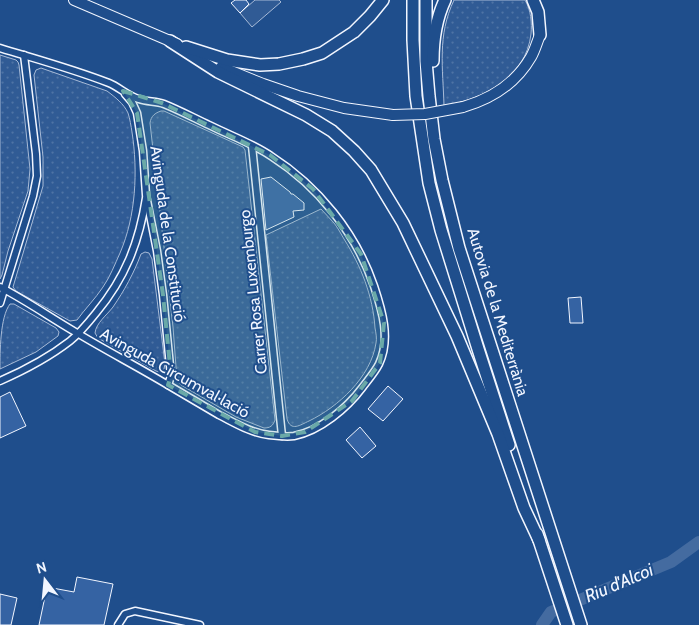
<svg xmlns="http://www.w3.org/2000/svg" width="699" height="625" viewBox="0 0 699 625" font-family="Cabin,sans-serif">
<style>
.grass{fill:url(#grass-dots);stroke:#a8bbd7}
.pitch{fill:#305b95;stroke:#a8bbd7}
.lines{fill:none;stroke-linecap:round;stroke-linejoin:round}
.river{stroke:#446ba0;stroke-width:12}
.building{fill:#3563a3;stroke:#f2f6ff}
.street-casing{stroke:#f2f6ff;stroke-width:9}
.primary-casing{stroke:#f2f6ff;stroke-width:12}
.highway-casing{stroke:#f2f6ff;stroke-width:14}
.street{stroke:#1f4e8c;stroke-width:6}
.primary{stroke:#1f4e8c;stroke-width:10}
.highway{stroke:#1f4e8c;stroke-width:11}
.primary-bridge-casing{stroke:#f2f6ff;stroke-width:12;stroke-linecap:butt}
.primary-bridge{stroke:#1f4e8c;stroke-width:10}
.marked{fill:#6aa9a8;fill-opacity:0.2;stroke:#6aa9a8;stroke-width:4;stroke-dasharray:10 6;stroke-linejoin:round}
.labels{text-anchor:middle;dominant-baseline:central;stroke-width:4;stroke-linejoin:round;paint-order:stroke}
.street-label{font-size:16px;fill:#f2f6ff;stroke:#1f4e8c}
.water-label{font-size:18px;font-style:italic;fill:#f2f6ff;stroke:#1f4e8c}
</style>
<defs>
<pattern id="grass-dots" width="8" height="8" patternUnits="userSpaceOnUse" patternTransform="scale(1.25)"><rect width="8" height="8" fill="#305b95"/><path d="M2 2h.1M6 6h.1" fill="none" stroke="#4e73a5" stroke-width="1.8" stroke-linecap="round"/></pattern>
</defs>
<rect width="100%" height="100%" fill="#1f4e8c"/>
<!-- grass -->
<g class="grass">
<path d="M454,0H525C531,10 532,23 531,34C526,78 483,99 444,106C443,68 437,36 454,0Z"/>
<polygon points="0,55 16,60 18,62 19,65 30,169 28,191 8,251 2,275 0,279"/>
<path d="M41,68L107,91C115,97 124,104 128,113C130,119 131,126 132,132C138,171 136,216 120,253C115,264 110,277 103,287C95,299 85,309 77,320L70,321L16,291L13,287L43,186V157L34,75L36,70Z"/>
<path d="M161,111H164L243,147L245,150L275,420C273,426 270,428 264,428L236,417L181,385L177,380L173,327L150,123C151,116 155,113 161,111Z"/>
<path d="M321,209C325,214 330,218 334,223C338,228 341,234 344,239C361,266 373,296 375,328C376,333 377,339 376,343C371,377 338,407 309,421C300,425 291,432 287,419L266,235Z"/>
<path d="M145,252L149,253L152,259L165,364L164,369L160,372L156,371L98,338L95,333C96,323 107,315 113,307C124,291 134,273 141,254Z"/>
<path d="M10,304H14L56,328L59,332L58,336L36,352L0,369C0,352 0,317 10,304Z"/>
</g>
<!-- pitch -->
<polygon class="pitch" points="255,0 279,0 281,2 252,27 240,13"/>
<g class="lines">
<!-- river -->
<polyline class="river" points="542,625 551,612 671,562 699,542"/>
</g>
<!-- building -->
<g class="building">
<polygon points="235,0 246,0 249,4 240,13 231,3"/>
<polygon points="271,177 290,192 291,194 293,194 304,203 304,210 293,211 294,217 266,230 261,179"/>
<polygon points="581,297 583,323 570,323 568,298"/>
<polygon points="388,386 403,399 383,421 368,409"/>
<polygon points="10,392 26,426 0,438 0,397"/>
<polygon points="360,427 376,446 362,458 346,440"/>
<polygon points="77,577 113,584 104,625 39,625 47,587 74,592"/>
<polygon points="0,594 17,598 11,625 0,625"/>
</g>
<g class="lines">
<defs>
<g id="street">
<path d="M0,48C36,59 73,69 109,83C119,87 128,96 139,99C147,102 156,101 164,104C179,110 194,118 209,125C229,135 252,143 271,156C318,186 356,233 374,286C382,310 391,339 379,364C375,372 368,380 362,388C347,408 320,431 294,436C287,437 277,436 269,435C251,433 235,423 219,415C202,405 185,395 168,385C138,367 107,351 77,333C51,318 27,301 0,287"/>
<polyline points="125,94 132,102 137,113 143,151 146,195 157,251 163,295 171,376 168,385"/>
<polyline points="252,146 282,436"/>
<polyline points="0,303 33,196 37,176 36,154 24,55"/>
<path d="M0,381C25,370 48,358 70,341C80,333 88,323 96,313C125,278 139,243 146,198"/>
<polyline points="118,625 125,614 135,611 200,625"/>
</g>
<g id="primary">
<polyline points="74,0 177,44"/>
<polyline points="221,67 263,84 298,96 344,108 393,115"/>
<path d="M463,107C491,99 516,83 531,57C535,50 537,42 540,35"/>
</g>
<g id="highway">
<polyline points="413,0 413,40 416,96 429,183 441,230 478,349 509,445"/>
<polyline points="426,0 426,61 429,96 434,139 442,180 459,248 581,625"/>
<polyline points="533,0 538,12 540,35"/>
<polyline points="170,41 218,72 306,115 332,131 354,151 371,170 403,223 457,336 498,434 524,508 539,540"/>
<polyline points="186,47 227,60 260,65 279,64 303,59 322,53 354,32 370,16 383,0"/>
<path d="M433,61C433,40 436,19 445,0"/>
<polyline points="537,534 567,625"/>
</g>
</defs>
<!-- street casing -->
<use href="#street" class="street-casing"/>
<!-- primary casing -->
<use href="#primary" class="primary-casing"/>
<!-- highway casing -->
<use href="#highway" class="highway-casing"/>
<!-- street -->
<use href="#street" class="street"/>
<!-- primary -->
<use href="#primary" class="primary"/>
<!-- highway -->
<use href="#highway" class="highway"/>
<defs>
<polyline id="primary-bridge" points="393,115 425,114 463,107"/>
</defs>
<!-- primary-bridge casing -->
<use href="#primary-bridge" class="primary-bridge-casing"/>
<!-- primary-bridge -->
<use href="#primary-bridge" class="primary-bridge"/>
</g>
<!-- marked area -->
<path class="marked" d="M123,91L162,103L270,155L313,189L361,254L384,323L380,363L352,401L305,432L282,436L255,432L168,385L171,376L163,295L137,113Z"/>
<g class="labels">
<!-- street labels -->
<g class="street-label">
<text transform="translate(168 234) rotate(82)">Avinguda de la Constitució</text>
<text transform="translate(253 292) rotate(-96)">Carrer Rosa Luxemburgo</text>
<text transform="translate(498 312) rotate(73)">Autovia de la Mediterrània</text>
<text transform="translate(175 373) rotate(29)">Avinguda Circumval·lació</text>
</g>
<!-- water labels -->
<g class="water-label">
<text transform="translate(619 583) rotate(-23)">Riu d'Alcoi</text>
</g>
</g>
<!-- north arrow -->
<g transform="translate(45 580) rotate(344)" stroke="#1f4e8c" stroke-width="4" paint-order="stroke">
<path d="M0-4L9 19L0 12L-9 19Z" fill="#f2f6ff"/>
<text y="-8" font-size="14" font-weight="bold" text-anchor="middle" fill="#f2f6ff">N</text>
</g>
</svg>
